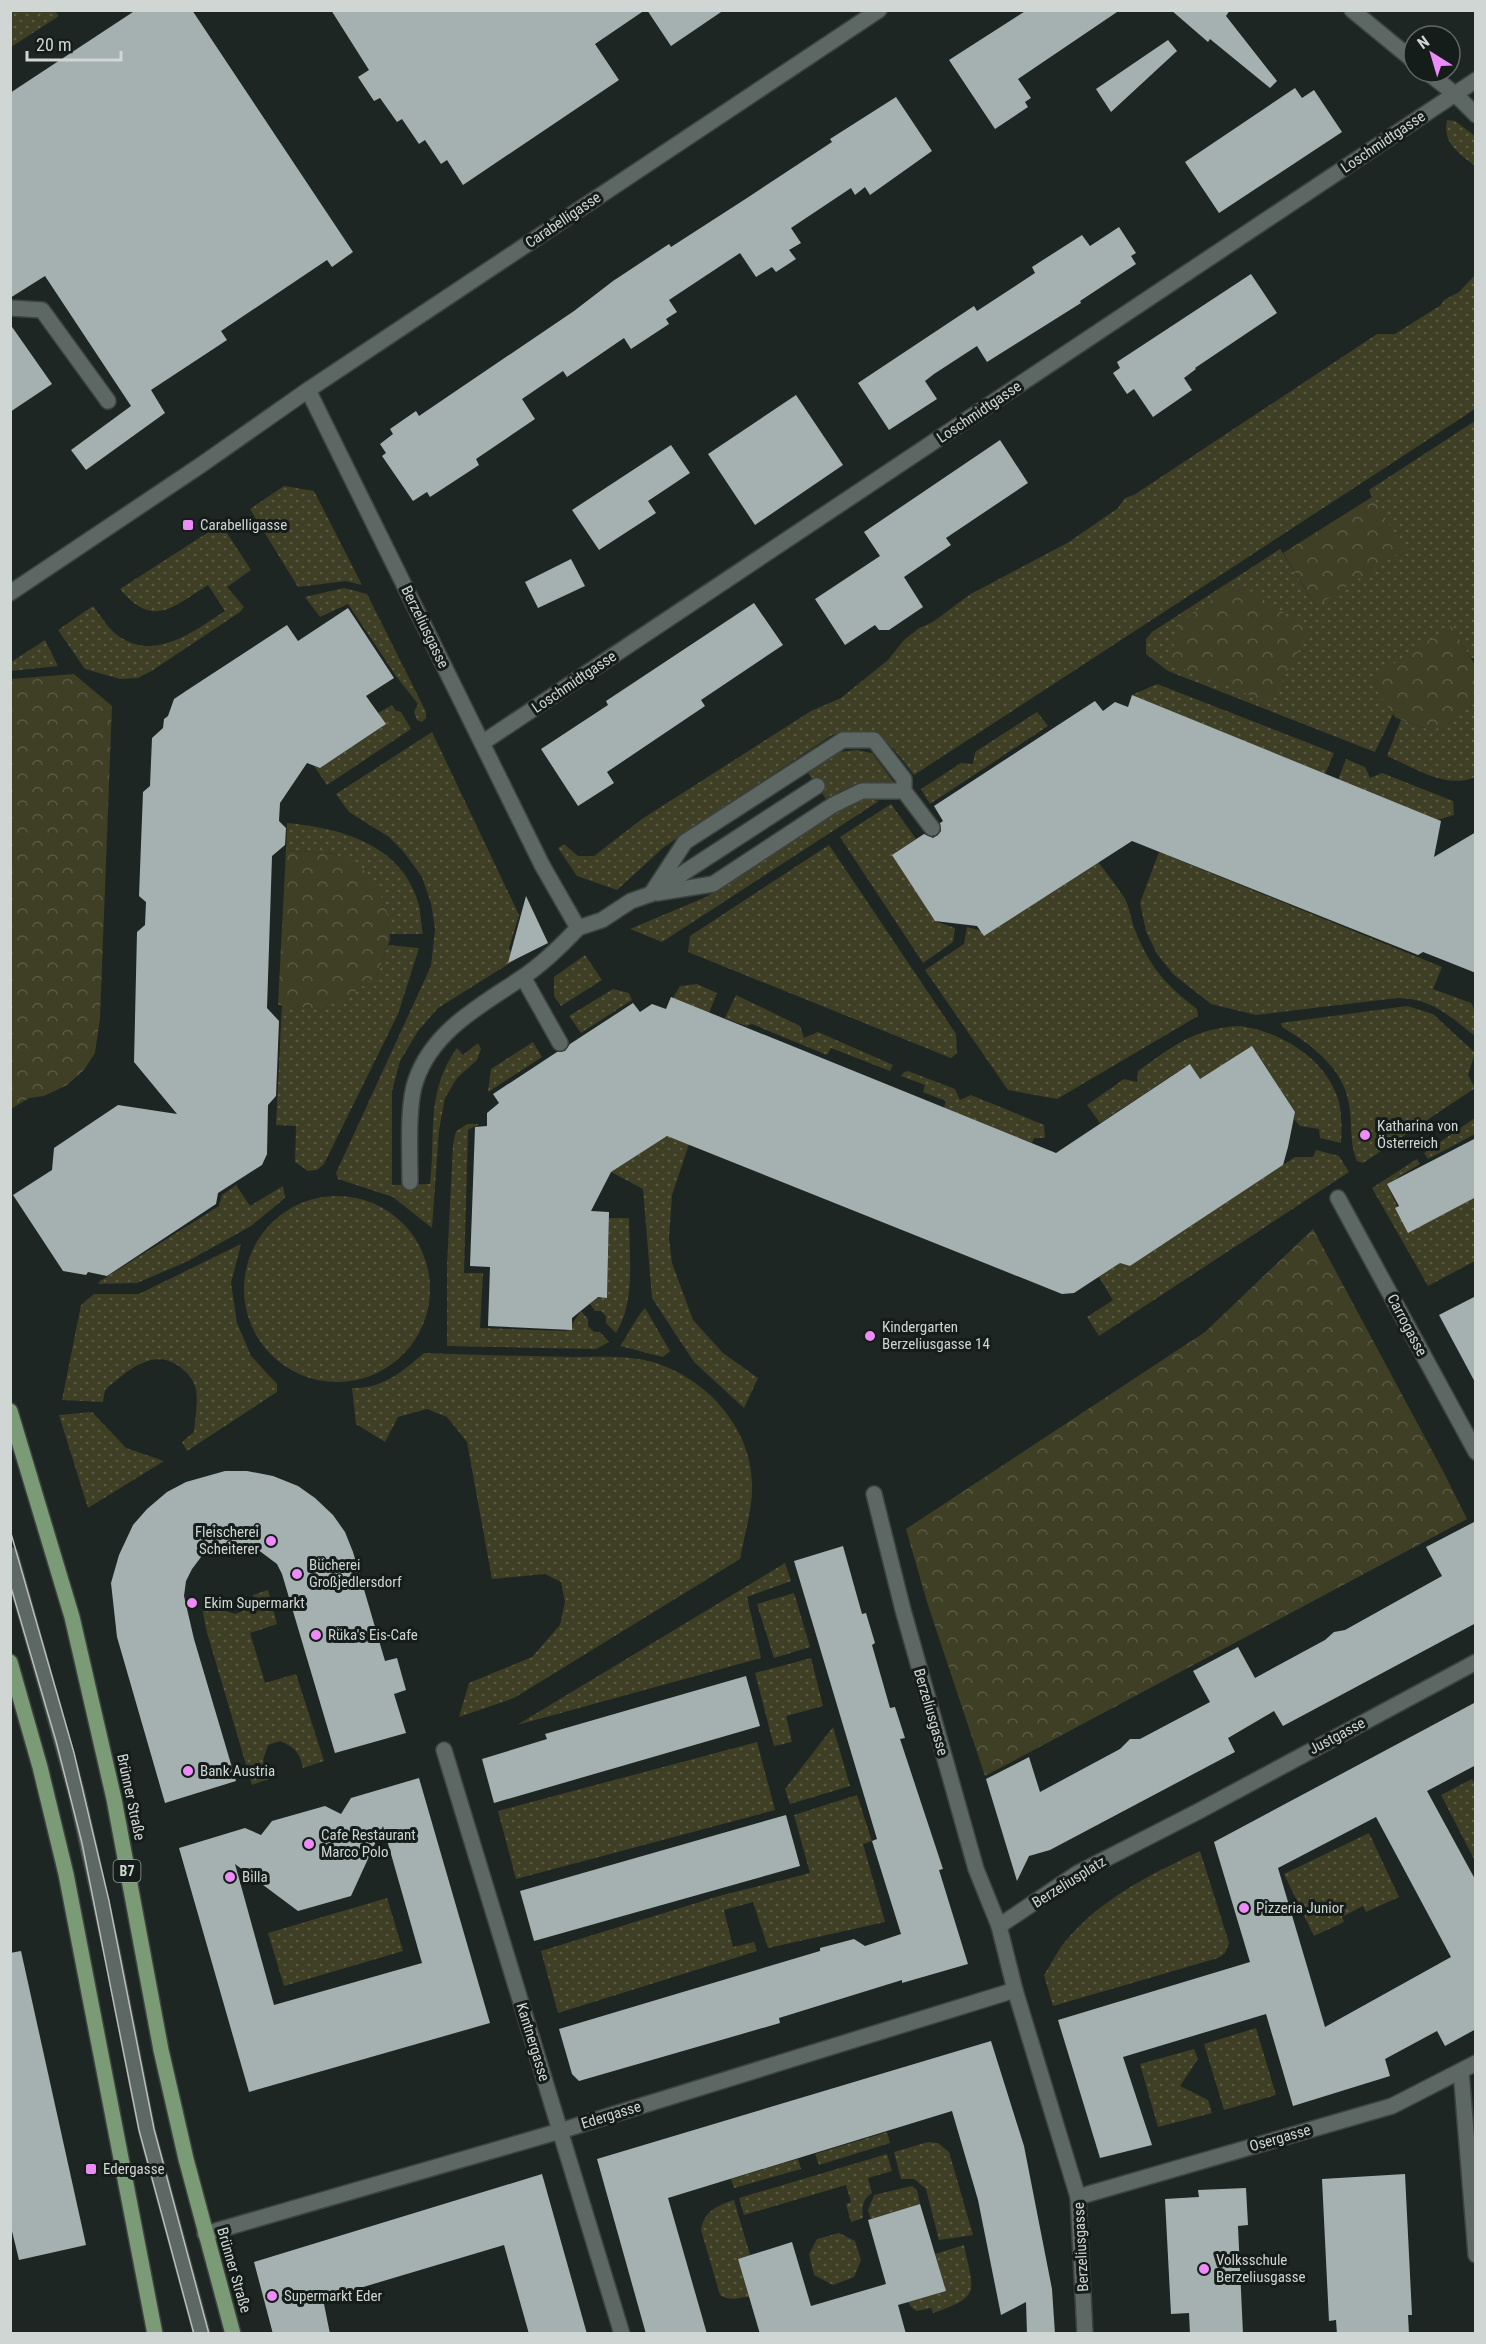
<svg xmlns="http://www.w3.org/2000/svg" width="1486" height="2344" viewBox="0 0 1486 2344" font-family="'Roboto Condensed',sans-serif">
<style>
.grass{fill:url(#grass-dots)}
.park{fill:url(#park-crowns)}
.building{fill:#a5b1b1;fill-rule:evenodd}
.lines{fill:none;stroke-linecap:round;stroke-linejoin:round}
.service-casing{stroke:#3c4340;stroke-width:18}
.minor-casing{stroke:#3c4340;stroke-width:18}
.primary-casing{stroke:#3c4340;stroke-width:18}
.service{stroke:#5d6763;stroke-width:15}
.minor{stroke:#5d6763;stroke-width:15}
.primary{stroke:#7a9b76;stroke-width:15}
.tram{stroke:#b6bdba;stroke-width:1.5}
.poi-dot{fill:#ed8cf9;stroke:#151d1a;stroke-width:2}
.labels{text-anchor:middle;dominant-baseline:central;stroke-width:6;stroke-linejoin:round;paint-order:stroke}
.shield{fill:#151d1a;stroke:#989e9c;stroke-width:1.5}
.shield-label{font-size:14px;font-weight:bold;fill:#d0d6d3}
.street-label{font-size:15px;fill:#d0d6d3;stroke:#151d1a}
.poi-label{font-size:15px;fill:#d0d6d3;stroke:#151d1a;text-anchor:start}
</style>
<defs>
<pattern id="grass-dots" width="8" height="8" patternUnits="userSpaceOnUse" patternTransform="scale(1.5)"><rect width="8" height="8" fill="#3f3f25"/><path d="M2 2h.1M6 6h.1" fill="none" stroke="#5a5a44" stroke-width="1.8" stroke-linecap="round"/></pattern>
<pattern id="park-crowns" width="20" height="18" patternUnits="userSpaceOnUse" patternTransform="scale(1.5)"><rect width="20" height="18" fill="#3f3f25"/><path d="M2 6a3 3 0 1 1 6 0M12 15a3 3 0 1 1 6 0" fill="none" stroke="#5a5a44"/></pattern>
</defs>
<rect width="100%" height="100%" fill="#1e2623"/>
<!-- grass -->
<g class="grass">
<polygon points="11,10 55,11 59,16 11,47"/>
<path d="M1447,120L1455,121L1475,136V166C1459,153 1442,143 1447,120Z"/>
<path d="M1475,275V409L914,775C888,741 879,724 832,735L664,847L617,890L577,876L558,848L564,844L578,856H594L642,819L811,711L841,698L888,660L904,640L919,628L933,622L969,595L1069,542L1118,508L1125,498L1134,495L1377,334H1395L1441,305L1444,300L1459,292Z"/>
<polygon points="1475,421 1475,658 1471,658 1451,627 1370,680 1393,714 1375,752 1168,671 1146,654 1146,639 1152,632 1280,549 1316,606 1372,497 1369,490"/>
<polygon points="284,486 314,491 362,585 346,581 298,587 250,509"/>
<path d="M221,524L251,570L227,587L244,607L240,612L153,670L138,678L120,679L85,669L58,630L93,606C101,616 107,627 117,635C154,663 194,631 225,611L208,585C173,607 153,629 120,589Z"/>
<polygon points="344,588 367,594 426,712 426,718 422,722 417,720 414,712 418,704 396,676 348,604 320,617 305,597"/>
<polygon points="45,640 58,666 11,671 11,662"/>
<path d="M1475,671V777C1447,790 1413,767 1387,756L1401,720L1433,731Z"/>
<polygon points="1157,684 1334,753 1325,774 1132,695"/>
<polygon points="392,705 396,711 401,712 411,729 327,785 314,766 320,768 382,727 383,720 378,713"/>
<polygon points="1037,712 1048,726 930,804 921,789 961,763 973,764 975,752"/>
<path d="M432,732L519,915L509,948L515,960L438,1008L418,1031L400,1061L392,1091V1185L430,1184C436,1135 425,1092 457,1048L463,1055L478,1043L481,1049L477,1060L457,1078L445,1098L439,1130L432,1228L393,1197L338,1179L336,1173L431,966L435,929L431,903L422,877L403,851L389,837L349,812L336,794Z"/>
<path d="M857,750L872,753L896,785C863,780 856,783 826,799L808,773L839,752Z"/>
<polygon points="1346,759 1365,767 1370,778 1382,773 1453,801 1454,815 1437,820 1338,780"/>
<polygon points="866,799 879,801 662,942 630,929 706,897 851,802"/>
<polygon points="891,804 916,839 896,852 895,859 935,921 955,928 953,942 923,963 840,837"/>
<path d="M287,823C340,828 401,844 418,902C421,912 421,924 423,934H389L386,904L335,854L286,850Z"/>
<polygon points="829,845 956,1034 957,1053 951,1058 688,952 690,936"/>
<path d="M1159,852L1442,967L1433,989L1471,1003L1475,1011V1036C1449,1016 1432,998 1397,998L1256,1015L1211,1004L1173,974L1157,954L1146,931L1140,903Z"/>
<path d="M1098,862C1107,874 1117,886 1125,899C1130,908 1131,921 1135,930C1150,968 1166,985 1197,1009L1198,1016L1057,1099L1008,1090L925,970L964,944L967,927L989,933Z"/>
<polygon points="388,945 419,948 398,1014 324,1164 317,1170 308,1171 295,1162 296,1126 276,1125 282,1005 314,1008 377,976"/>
<polygon points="585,955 602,980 561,1006 554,996 554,977"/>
<polygon points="697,984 717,993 709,1013 673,998 680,986"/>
<polygon points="613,989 629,993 632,1000 581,1033 569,1016"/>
<polygon points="736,995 800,1026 804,1038 818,1032 893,1065 890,1071 831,1048 827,1055 752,1024 746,1026 725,1018"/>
<path d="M1407,1006L1433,1014L1475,1053L1468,1075L1475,1088L1363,1163L1357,1161C1350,1145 1352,1128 1350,1111C1347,1071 1314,1046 1282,1027L1281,1023Z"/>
<path d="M1241,1026C1280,1032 1323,1057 1337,1096C1342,1109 1342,1128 1341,1143L1320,1138L1319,1129L1300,1126L1294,1119L1295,1112L1255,1050L1249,1049L1200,1079L1192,1067L1186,1066L1100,1123L1087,1105L1124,1079L1137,1082L1138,1071C1175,1045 1194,1028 1241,1026Z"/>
<polygon points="533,1042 542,1057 488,1092 491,1069"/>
<polygon points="908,1071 955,1089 960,1100 971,1095 1044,1125 1045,1138 1034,1138 1032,1143 944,1108 946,1101 923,1092 925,1085 901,1076 904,1072"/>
<polygon points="1475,1118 1475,1134 1428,1159 1424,1153"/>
<polygon points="468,1124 479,1124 468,1130 464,1273 483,1273 480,1328 567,1331 581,1311 588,1319 588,1326 594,1332 600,1332 609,1342 596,1349 447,1346 447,1266 453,1145 456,1131"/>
<polygon points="667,1136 689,1144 672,1195 669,1239 672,1263 693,1320 723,1353 758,1378 744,1408 694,1362 652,1298 643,1189 611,1172"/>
<polygon points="1316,1150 1339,1156 1349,1172 1099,1336 1087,1317 1113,1300 1099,1277 1120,1263 1130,1266 1295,1157 1313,1157"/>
<polygon points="1417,1159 1420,1164 1387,1184 1409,1232 1475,1197 1475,1261 1428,1286 1372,1188"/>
<polygon points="236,1185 250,1206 283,1186 285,1198 251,1226 188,1261 137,1283 98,1284 100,1281 219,1206 222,1195"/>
<circle cx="337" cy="1289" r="93"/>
<path d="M609,1218H629C629,1255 636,1301 616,1333L606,1323V1316L601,1311H595L590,1304L591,1297L601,1298L607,1293Z"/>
<path d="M241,1244L231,1283L237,1323L251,1356L277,1384V1392L187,1451L182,1442L194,1432C195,1421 199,1395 195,1386C192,1377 185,1370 177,1365C151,1348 125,1373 105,1390L103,1402L62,1400L81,1305L94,1294H139Z"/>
<path d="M645,1308L670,1351L663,1357L620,1346C629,1334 634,1320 645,1308Z"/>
<path d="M424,1353C474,1355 524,1356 574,1357C600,1357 631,1355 656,1363C710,1381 755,1432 752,1492C751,1514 744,1537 740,1559L514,1698L459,1717L469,1683L532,1657L560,1625L565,1602L561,1582L545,1574L492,1579L467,1442L447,1417L427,1409L398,1417L385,1442L356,1424L352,1388C382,1389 402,1372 424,1353Z"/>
<polygon points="92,1412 126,1448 164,1461 88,1508 59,1415"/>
<polygon points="785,1563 791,1581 747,1597 761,1658 517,1725"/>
<path d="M268,1590L277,1624L250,1633L265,1683L296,1674L324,1761L303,1768C300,1753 295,1747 280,1741L268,1745L263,1760L269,1779L252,1785L206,1629L202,1607L212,1606L235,1614L243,1611L252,1603L253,1595Z"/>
<polygon points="794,1593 810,1647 774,1658 757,1604"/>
<polygon points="811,1658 823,1706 786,1716 792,1742 774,1746 755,1673"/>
<polygon points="833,1727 850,1786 790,1804 785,1789"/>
<polygon points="757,1742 775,1810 516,1879 498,1811"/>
<polygon points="1472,1779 1476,1785 1474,1859 1441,1795"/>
<polygon points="857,1795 872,1841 863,1844 885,1922 768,1948 753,1902 724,1910 733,1947 754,1942 757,1951 558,2013 541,1951 719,1896 810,1873 794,1815"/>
<polygon points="1369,1833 1399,1897 1366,1912 1363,1906 1342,1917 1344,1922 1314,1936 1284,1874"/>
<path d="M1200,1851L1229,1943L1225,1953L1218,1958L1053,2006L1044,1975C1051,1965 1056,1953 1064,1943C1100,1899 1149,1875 1200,1851Z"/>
<polygon points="387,1898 403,1951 284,1986 268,1933"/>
<polygon points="1256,2028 1276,2095 1224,2110 1204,2044"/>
<polygon points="1194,2049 1198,2059 1180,2086 1208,2100 1212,2113 1158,2127 1140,2064"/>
<polygon points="887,2132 890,2143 819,2165 815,2154"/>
<polygon points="928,2142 938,2143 949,2152 973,2235 939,2240 926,2189 914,2179 901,2179 894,2152"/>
<path d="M887,2154L892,2171L868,2178L872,2193C862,2199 862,2208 863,2218L851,2222L846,2204L851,2202L846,2185L744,2215L739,2198Z"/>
<polygon points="798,2159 801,2169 734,2188 731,2179"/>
<polygon points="912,2186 917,2190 920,2204 871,2219 868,2210 874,2195"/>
<path d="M734,2200L750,2255L738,2259L749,2297C738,2297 731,2302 720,2295L701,2230C704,2211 717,2206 734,2200Z"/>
<polygon points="839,2233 855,2241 861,2260 854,2277 833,2285 814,2275 809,2254 817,2239"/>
<path d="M964,2245C973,2291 983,2296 933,2313L931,2308L917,2311L912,2308L908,2302L946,2291L935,2254Z"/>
</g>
<!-- park -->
<g class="park">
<polygon points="1372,497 1405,549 1316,606 1283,553"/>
<polygon points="1238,583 1310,630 1270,703 1171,664 1177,623"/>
<polygon points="1451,626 1475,665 1473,705 1433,731 1396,718 1369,680"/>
<polygon points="74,674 112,706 100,1018 95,1053 84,1070 67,1085 44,1096 29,1098 11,1109 11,679"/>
<polygon points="286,850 335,854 363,869 386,904 390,939 377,976 345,999 314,1008 278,1005"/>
<polygon points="1313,1229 1443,1471 1467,1519 985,1776 927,1602 906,1529 1205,1332"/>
</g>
<!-- building -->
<g class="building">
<polygon points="136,10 192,10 353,252 332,267 327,260 221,331 227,340 151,390 165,413 86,470 71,450 131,406 45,276 10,298 10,93"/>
<polygon points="331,10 645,10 595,44 619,80 463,185 447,160 441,164 425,140 419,144 402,119 397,122 380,98 374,101 358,77 369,70"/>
<polygon points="647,10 724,10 671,46"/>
<polygon points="1027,10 1120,10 1018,79 1031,98 1025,102 1028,107 995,129 949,60"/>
<polygon points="1171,10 1230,10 1226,16 1277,81 1270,88 1210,39 1208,42"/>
<polygon points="1168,40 1177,51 1111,112 1096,89"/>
<polygon points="1295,88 1302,98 1314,90 1342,132 1219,213 1185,162"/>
<polygon points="896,97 932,151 870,195 865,187 855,195 851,188 791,228 801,243 789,250 796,259 776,272 772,267 756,277 740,253 669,300 677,312 666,319 669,324 631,349 624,338 567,377 563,371 522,399 535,419 476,459 479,465 430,497 427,492 413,501 382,456 386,453 380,444 393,434 390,429 416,411 419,416 574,311 613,281 669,244 671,247 747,198 832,142 830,139"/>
<polygon points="1119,227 1136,253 1131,256 1136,264 1080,301 1081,303 987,362 977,346 934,374 925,381 937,399 889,430 858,383 974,306 977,311 1035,273 1032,267 1082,235 1090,246"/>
<polygon points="1251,274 1277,313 1195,368 1196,369 1184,378 1192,390 1153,417 1134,389 1127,394 1113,373 1120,368 1117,362"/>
<polygon points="10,324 52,384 10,412"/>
<polygon points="796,395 843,465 755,525 708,454"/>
<polygon points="1000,440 1028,483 946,538 951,545 904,577 923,607 889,630 879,630 875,625 845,645 815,599 880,556 864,532"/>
<polygon points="671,445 690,473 648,501 656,513 599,550 572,510"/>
<polygon points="571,559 585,586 538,608 525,582"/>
<polygon points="754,603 783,645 701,700 705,706 607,772 614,783 578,806 541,749 608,705 606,701"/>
<polygon points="348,608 394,678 366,696 386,724 320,768 307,763 280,803 279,821 286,828 285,845 272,856 267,1008 279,1021 276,1096 268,1105 267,1154 262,1165 218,1193 216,1204 107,1276 88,1272 86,1275 63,1271 13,1195 52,1170 54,1148 118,1105 177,1114 134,1062 137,932 145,925 146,902 139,896 143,792 150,786 152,738 163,728 164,719 168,716 174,699 189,689 287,625 298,641"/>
<polygon points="1132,695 1441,821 1434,857 1476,832 1476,973 1423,952 1418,955 1132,841 984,936 977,926 935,921 892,855 924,834 933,838 938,835 941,831 940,823 943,821 934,806 1095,701 1103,711 1115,702 1128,707"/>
<polygon points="526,896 548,943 508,963"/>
<polygon points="671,997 1056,1153 1190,1064 1200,1079 1252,1046 1295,1112 1288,1147 1283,1165 1130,1266 1120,1263 1074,1293 1062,1294 667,1136 611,1172 591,1211 609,1212 607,1298 598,1297 572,1318 572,1330 488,1326 490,1267 470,1266 475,1127 487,1126 487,1113 499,1103 493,1094 557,1052 565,1051 570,1044 633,1003 640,1012 652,1004 666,1009"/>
<polygon points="1476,1138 1476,1197 1408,1233 1395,1208 1399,1206 1387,1184"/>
<polygon points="1476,1296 1476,1384 1439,1315"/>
<polygon points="225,1471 247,1471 273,1476 298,1486 315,1498 333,1515 345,1532 353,1552 385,1661 397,1658 406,1690 394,1694 406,1733 335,1753 282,1574 277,1564 257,1549 234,1545 221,1547 201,1557 192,1569 186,1581 184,1596 194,1639 236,1781 165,1803 117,1637 111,1583 119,1555 133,1525 147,1509 167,1492 186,1482"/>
<polygon points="1476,1521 1476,1623 1283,1726 1274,1711 1228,1738 1235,1752 1050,1850 1029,1856 1017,1881 986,1779 1029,1757 1040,1792 1120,1749 1130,1739 1140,1739 1210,1702 1193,1671 1238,1647 1255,1678 1325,1640 1334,1632 1345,1630 1442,1576 1426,1547"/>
<polygon points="843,1546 862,1614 866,1613 875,1643 872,1645 890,1708 895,1707 905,1738 900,1739 943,1869 939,1870 968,1964 902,1983 902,1980 779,2018 780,2023 579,2081 572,2074 559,2029 820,1951 820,1948 854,1939 865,1946 901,1934 872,1841 877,1839 794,1561"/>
<polygon points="746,1676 760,1726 494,1803 482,1759 547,1739 545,1734"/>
<path d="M1476,1702V1765L1427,1791L1476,1881V2029L1445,2046L1437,2031L1385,2059L1390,2076L1293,2106L1266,2014L1123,2057L1152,2145L1100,2158L1058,2020L1250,1962L1214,1842ZM1376,1817L1451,1957L1325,2027L1278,1868Z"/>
<path d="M419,1778L490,2023L249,2092L179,1848L245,1828L261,1835L272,1821L325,1806L341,1814L351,1798ZM383,1826L422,1963L274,2005L235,1864L298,1911L351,1896Z"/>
<polygon points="786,1815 800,1866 534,1941 520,1891"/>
<polygon points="21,1951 86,2245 19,2260 10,2223 10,1953"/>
<polygon points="991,2041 1024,2146 1052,2289 1055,2334 1027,2334 1026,2302 1001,2315 978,2200 952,2111 668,2198 707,2334 646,2334 597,2159"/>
<polygon points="542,2174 587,2334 529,2334 504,2245 323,2299 330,2334 273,2334 254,2262"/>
<polygon points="1405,2174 1412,2315 1408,2315 1409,2334 1337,2334 1336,2320 1329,2321 1322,2179"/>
<polygon points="1246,2188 1248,2225 1238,2226 1243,2334 1190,2334 1189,2313 1171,2314 1165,2199 1199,2197 1198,2190"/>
<polygon points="920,2204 946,2291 898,2305 906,2334 760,2334 738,2259 792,2242 811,2306 886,2284 868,2220"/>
</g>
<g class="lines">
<defs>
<g id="service">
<polyline points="10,308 42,310 108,401"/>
<polyline points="542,865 578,928 602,920 631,901 651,894 817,786"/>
<polyline points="657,893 713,884 833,805 862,791 904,791"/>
<polyline points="651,894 685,842 843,740 874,740 904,779 904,791 932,828"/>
<polyline points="523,977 560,1043"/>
<path d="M410,1182C410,1155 407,1104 416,1080C433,1030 482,1005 523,977C544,963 561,946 578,928"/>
<polyline points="10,1555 76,1791 113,1957 147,2131 202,2334"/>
</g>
<g id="minor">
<polyline points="1352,10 1414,61"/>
<polyline points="1427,72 1455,94 1476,115"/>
<polyline points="308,390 542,865"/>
<polyline points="10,593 201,465 308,390 879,10"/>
<polyline points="482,743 1476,80"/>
<polyline points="1338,1198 1476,1452"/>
<polyline points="874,1494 903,1610 976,1869 999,1926 1015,1990 1078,2197 1085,2334"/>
<polyline points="444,1750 622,2334"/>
<polyline points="999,1926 1078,1873 1199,1811 1476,1662"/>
<polyline points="1461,2071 1476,2255"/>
<polyline points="1078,2197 1392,2106 1476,2063"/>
<polyline points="205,2234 560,2131 1015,1990"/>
</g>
<g id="primary">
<polyline points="10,1411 72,1617 114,1799 161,2050 186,2159 233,2334"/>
<polyline points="10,1662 40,1767 66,1874 155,2334"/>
</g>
</defs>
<!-- service casing -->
<use href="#service" class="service-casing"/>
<!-- minor casing -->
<use href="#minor" class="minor-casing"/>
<!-- primary casing -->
<use href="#primary" class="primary-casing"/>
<!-- service -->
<use href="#service" class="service"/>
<!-- minor -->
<use href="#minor" class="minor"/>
<!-- primary -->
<use href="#primary" class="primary"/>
<!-- tram -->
<g class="tram">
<polyline points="10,1530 74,1753 109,1901 154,2129 209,2334"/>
<polyline points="10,1584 56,1741 82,1843 139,2130 194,2334"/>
</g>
</g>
<!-- markers -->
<g class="poi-dot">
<rect x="182" y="519" width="12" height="12" rx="3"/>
<circle cx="1365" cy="1135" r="6"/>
<circle cx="870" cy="1336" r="6"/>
<circle cx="271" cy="1541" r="6"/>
<circle cx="297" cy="1574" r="6"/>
<circle cx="192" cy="1603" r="6"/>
<circle cx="316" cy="1635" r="6"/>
<circle cx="188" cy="1771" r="6"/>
<circle cx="309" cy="1844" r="6"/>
<circle cx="230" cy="1877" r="6"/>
<circle cx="1244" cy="1908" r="6"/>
<rect x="85" y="2163" width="12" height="12" rx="3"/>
<circle cx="1204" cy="2269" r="6"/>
<circle cx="272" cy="2296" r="6"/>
</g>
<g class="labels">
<!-- shield labels -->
<rect class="shield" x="113.5" y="1860" width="27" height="22" rx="4.5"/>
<g class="shield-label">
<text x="127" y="1871">B7</text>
</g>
<!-- street labels -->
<g class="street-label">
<text transform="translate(1383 142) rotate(-34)">Loschmidtgasse</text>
<text transform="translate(563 220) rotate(-34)">Carabelligasse</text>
<text transform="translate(979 412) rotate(-34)">Loschmidtgasse</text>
<text transform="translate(425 627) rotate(64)">Berzeliusgasse</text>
<text transform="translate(574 682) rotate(-34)">Loschmidtgasse</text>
<text transform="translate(1407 1325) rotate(62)">Carrogasse</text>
<text transform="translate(931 1712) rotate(74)">Berzeliusgasse</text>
<text transform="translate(1337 1736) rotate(-28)">Justgasse</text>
<text transform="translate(131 1797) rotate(78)">Brünner Straße</text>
<text transform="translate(1069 1882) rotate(-32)">Berzeliusplatz</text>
<text transform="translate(533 2042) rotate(73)">Kantnergasse</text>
<text transform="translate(611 2115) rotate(-17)">Edergasse</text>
<text transform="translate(1280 2138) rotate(-16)">Osergasse</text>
<text transform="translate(1081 2247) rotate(-93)">Berzeliusgasse</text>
<text transform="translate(234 2270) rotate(74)">Brünner Straße</text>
</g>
<!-- poi labels -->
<g class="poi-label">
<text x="200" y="525">Carabelligasse</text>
<text x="1377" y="1126">Katharina von<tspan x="1377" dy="17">Österreich</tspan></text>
<text x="882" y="1327">Kindergarten<tspan x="882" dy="17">Berzeliusgasse 14</tspan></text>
<text x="259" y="1532" text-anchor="end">Fleischerei<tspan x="259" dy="17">Scheiterer</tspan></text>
<text x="309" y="1565">Bücherei<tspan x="309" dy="17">Großjedlersdorf</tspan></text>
<text x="204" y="1603">Ekim Supermarkt</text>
<text x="328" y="1635">Rüka's Eis-Cafe</text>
<text x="200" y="1771">Bank Austria</text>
<text x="321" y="1835">Cafe Restaurant<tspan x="321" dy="17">Marco Polo</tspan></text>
<text x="242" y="1877">Billa</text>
<text x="1256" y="1908">Pizzeria Junior</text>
<text x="103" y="2169">Edergasse</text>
<text x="1216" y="2260">Volksschule<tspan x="1216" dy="17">Berzeliusgasse</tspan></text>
<text x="284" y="2296">Supermarkt Eder</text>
</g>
</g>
<!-- border -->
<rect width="1486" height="2344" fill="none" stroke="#d0d6d3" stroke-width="24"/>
<!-- north arrow -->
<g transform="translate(1432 54) rotate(323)"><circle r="28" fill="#151d1a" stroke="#606764" stroke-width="1.5"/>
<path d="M0-4.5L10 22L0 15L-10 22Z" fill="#ed8cf9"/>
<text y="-9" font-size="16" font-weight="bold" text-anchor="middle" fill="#d0d6d3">N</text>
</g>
<!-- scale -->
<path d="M27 51v9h94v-9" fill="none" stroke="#d0d6d3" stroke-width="3"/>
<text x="36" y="51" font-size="18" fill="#d0d6d3" stroke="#151d1a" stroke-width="4.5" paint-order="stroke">20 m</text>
</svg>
